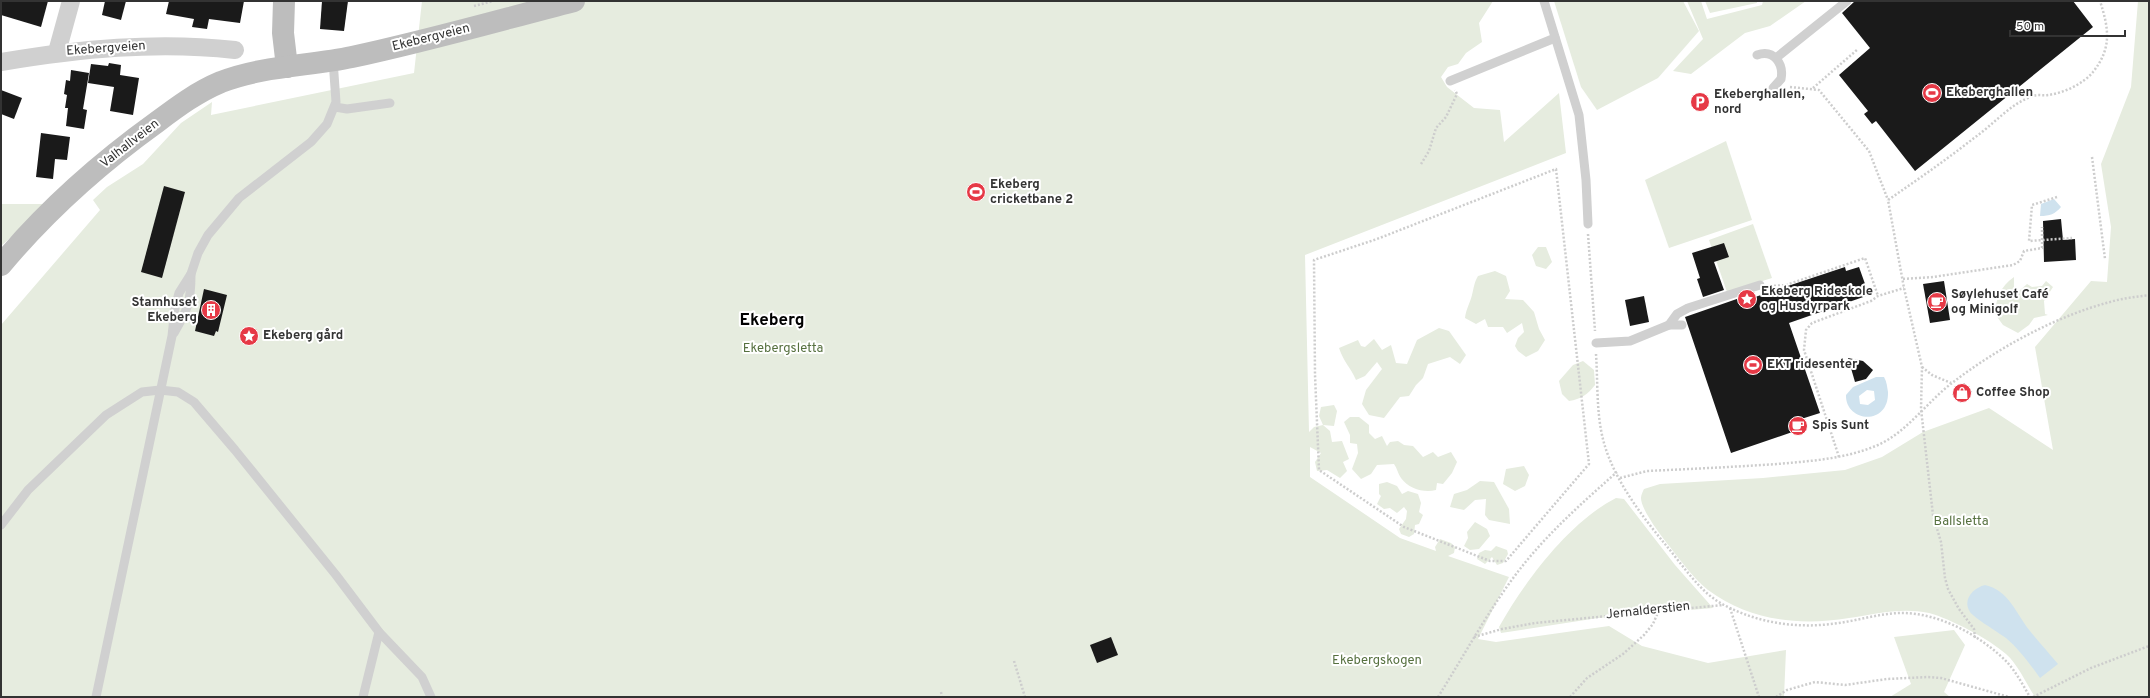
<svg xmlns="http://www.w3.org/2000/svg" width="2150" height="698" viewBox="0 0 2150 698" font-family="Overpass,sans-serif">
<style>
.green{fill:#e6ecdf}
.water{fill:#cfe2ee;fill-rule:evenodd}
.building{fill:#1a1a1a}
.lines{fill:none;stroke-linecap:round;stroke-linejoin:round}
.path{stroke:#cdcdcd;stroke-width:2.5;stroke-dasharray:2 2;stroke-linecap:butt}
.lane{stroke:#d0d0d0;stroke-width:9}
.street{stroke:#d0d0d0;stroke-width:18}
.secondary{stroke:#bdbdbd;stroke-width:22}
.labels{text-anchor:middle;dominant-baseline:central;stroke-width:4;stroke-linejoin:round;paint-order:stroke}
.street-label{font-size:13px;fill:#333;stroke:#fff}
.poi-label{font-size:13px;font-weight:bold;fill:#333;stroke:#fff;text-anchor:start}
.park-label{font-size:13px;fill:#56703f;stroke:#fff}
.district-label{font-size:17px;font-weight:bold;fill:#000;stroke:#fff}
</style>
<rect width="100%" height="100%" fill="#fff"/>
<!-- green -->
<g class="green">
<polygon points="422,1 1493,1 1479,23 1482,42 1466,53 1458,64 1448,67 1441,77 1447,87 1474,108 1500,110 1504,142 1559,93 1566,153 1305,255 1309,432 1314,427 1323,425 1330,431 1332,442 1342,441 1349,459 1343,462 1347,471 1340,478 1327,470 1317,471 1315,462 1321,453 1310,447 1310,477 1400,538 1436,551 1435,547 1440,539 1451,543 1455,547 1454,553 1448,556 1509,577 1478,639 1496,642 1609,626 1642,646 1708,663 1786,650 1784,697 1,697 1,325 100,210 93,200 107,187 143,164 181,123 212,102 211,115 414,73"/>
<polygon points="1554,1 1683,1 1699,31 1658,78 1597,110 1581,87"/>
<polygon points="1687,1 1701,1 1707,19 1762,5 1763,1 1806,1 1770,26 1745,33 1691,74 1673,71 1703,39"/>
<polygon points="1705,1 1757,1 1757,3 1710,13"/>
<path d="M2138,1H2149V697H2035C2027,685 2017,663 2006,654C1989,639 1951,619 1929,613C1901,607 1876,614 1849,618C1799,626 1750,621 1708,590C1693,578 1681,561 1670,547C1662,537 1641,510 1641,498C1641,495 1643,491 1644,489L1660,484L1763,478L1845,470L1882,457L1923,432L1989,408L2053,450L2035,347L2091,281L2107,282L2111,227L2101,164L2131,87Z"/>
<polygon points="1726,141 1752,220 1669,248 1645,180"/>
<polygon points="1,204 48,204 1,246"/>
<polygon points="1753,224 1772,278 1727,292 1709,240"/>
<polygon points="1538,247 1546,247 1552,262 1546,269 1536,266 1532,255"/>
<path d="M1495,271L1506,276L1510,291L1505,299L1523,300L1534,312L1539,329L1545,340L1538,351L1526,357L1518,351L1515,346L1518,338L1524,332L1522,323L1507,333L1503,327H1488L1485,319L1476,324L1465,318C1466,309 1470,303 1472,295C1474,287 1474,283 1478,276Z"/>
<path d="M2014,277V289L2019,291L2027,284L2032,287L2042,286L2046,281L2053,287L2044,301L2045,314L2048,315L2034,318L2029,325L2018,333L2003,325L1995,314C1996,298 2000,287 2014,277Z"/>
<path d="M1439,328L1449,331L1466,355L1460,364L1450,357L1428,364L1423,378L1416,385L1409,396L1400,397L1384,418L1369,415L1362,404L1366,390L1382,369L1377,362L1365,376L1356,380C1350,366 1344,363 1339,348L1358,340L1361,346L1365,347L1374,339L1382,350L1391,345L1396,363L1407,364L1417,340Z"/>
<path d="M1583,361L1594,370L1595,385C1587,395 1581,399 1569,401L1562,394L1559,381L1573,365Z"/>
<polygon points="1334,405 1337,411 1334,426 1323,425 1319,416 1321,407"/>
<path d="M1350,417H1359L1369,425V433L1375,439L1382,436L1387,446L1390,442L1398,441L1404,445L1413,446L1423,457L1433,452L1438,457L1451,452L1457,462L1452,473L1443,484L1437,483L1436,490C1424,493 1409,489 1401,478C1398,474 1397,468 1394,464L1377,465L1371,474L1361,479L1352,469L1358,453L1357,444L1350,443V435L1344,422Z"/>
<polygon points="1524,466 1529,475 1525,486 1515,491 1503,484 1506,469"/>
<polygon points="1480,481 1494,482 1509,509 1510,524 1489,520 1485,515 1486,499 1475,500 1464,510 1450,507 1454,494 1467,490"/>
<polygon points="1387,482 1397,486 1402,494 1408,491 1418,494 1421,503 1419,512 1423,515 1419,524 1415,525 1414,534 1409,537 1401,534 1399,529 1406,519 1407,511 1404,507 1397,513 1390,508 1384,509 1377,504 1381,496 1379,494 1379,484"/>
<path d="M1616,498L1624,499L1675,565L1713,608L1598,618L1501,633L1499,627C1525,581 1569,522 1616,498Z"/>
<polygon points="1475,522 1487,529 1490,536 1479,549 1470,550 1464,546 1468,538 1467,532"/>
<polygon points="1496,546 1507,550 1508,554 1503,563 1497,565 1492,557 1485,564 1477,559 1479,553 1485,550 1491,551"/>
<polygon points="1954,630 1965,645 1944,692 1950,697 1890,697 1911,684 1894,637"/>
</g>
<!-- water -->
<g class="water">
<path d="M2054,199L2061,207C2055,214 2050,216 2040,216L2041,204Z"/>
<path d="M1876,377H1884C1887,382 1887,387 1888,392C1889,427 1845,422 1846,395L1853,387ZM1867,390L1874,391L1875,400L1868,405L1860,404L1859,396Z"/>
<path d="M1985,585C2009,590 2016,614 2030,631C2039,642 2049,653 2058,664L2040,678C2030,664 2019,649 2006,638C1998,632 1974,618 1970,612C1962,600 1973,588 1985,585Z"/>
</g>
<!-- building -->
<g class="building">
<polygon points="1,1 48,1 41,27 1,15"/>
<polygon points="105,1 126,1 121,20 102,15"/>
<polygon points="169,1 244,1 240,23 209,19 207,29 192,27 194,19 166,14"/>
<polygon points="322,1 348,1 344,31 320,29"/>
<polygon points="1855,1 2073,1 2093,27 1915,171 1876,121 1872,124 1864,114 1868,111 1839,75 1870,48 1842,13"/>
<polygon points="109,63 121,65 120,75 139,78 133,115 110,111 114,87 88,83 91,64 108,66"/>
<polygon points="71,70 89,73 83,109 87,110 84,129 66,126 68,108 65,108 67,95 64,94 66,80 70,81"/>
<polygon points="1,90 22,98 14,119 1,114"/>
<polygon points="41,133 70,137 67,160 55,159 53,179 36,177"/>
<polygon points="164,186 185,192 162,278 141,272"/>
<polygon points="2061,219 2063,240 2075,239 2076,260 2044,262 2043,221"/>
<polygon points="1724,243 1729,257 1714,262 1724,290 1703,297 1697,279 1700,278 1692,253"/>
<polygon points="1845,267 1846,271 1859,267 1869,295 1789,323 1820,413 1798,420 1801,429 1731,453 1685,317 1754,293 1755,297"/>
<polygon points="1944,281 1950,320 1930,323 1923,284"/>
<polygon points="204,289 227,295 218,332 216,331 214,336 195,331"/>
<polygon points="1644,296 1649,322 1630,326 1625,300"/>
<polygon points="1848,358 1863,361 1873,370 1866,379 1855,382"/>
<polygon points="1964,383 1972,392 1961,403 1952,394"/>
<polygon points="1111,637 1118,655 1097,663 1090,645"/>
</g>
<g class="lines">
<!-- path -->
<g class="path">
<polyline points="474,6 493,1"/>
<polyline points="1790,87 1819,90 1869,151 1888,200"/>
<polyline points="1813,88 1858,49"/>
<polyline points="2092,157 2105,259"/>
<polyline points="1421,164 1429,151 1436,128 1446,117 1457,94 1455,90"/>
<polygon points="1556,169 1589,464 1506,561 1490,561 1404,527 1319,470 1315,375 1314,260 1377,239"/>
<polyline points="2057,197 2032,205 2029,241 2072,238"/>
<polyline points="1588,234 1595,331"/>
<polyline points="1903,279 1933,277 2013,265 2020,261 2024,251 2042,248 2042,227"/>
<polyline points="1770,286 1786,285 1865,258 1878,296"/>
<path d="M1596,354C1598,383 1596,415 1604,443C1614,479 1641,515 1665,544C1682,564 1700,593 1724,605C1760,624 1800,629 1839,623C1860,620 1881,613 1902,613C1940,613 1981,636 2007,662C2016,672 2023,685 2030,697"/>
<polyline points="1922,367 1932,375 1951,383"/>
<polyline points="1839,457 1804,350 1806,330 1812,323 1871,301 1878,296 1904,288"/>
<path d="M1620,478L1647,471C1690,469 1733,467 1777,464C1811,461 1845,459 1878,445C1907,432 1927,402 1952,383C1996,349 2056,316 2110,302C2123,298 2136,297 2149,295"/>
<polyline points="1730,608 1759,697"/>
<polyline points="1474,637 1502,629 1535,623 1723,605"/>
<path d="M1975,638L1974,629L1959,609L1948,589L1945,578L1941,542L1933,515L1921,409L1922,367L1904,288L1888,200C1917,180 1946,160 1974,138C1993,125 2011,103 2033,96C2038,94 2043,96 2048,95C2064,93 2083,84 2093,72C2112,48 2109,29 2100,1"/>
<polyline points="1014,661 1025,697"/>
<polyline points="941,692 942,697"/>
<path d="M1438,697C1465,654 1489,609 1520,569C1548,533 1583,502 1617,472"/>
<polyline points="1570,697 1587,678 1623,654 1644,635 1653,624 1659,610"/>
<polyline points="1776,697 1787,690 1815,682 1845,685 1887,679 1928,677 1941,678 2009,697"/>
<polyline points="2033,697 2091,668 2149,646"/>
</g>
<!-- lane -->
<g class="lane">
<polyline points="1544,1 1579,115 1586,180 1588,224"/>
<path d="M1757,55C1774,49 1784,64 1781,79L1773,88"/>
<polyline points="1776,58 1847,1"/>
<polyline points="1450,81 1555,38"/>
<polyline points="335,107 347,109 390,103"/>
<polyline points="1669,325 1677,314 1688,308 1760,285"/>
<path d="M174,333C188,309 191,302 191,274"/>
<polyline points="1596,343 1630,341 1669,325 1682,325"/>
<polyline points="1,525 28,490 106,415 142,392 160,390 178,392 194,402 235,450 336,575 379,632 422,677 431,697"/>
<polyline points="96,697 172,336 175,308 179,293 191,274 198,253 208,235 239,198 311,142 327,124 336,102 333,60"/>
<polyline points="363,697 379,632"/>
</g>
<!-- street -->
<g class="street">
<polyline points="57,52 71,1"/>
<path d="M1,62C79,49 156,41 235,50"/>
</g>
<!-- secondary -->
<g class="secondary">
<polyline points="284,1 283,33 287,67"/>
<path d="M1,265C46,211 100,163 157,122C177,107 197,92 221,82C262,66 309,66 352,57C427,41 500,20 574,1"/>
</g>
</g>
<!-- icons -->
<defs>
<symbol id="stadium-disc" viewBox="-11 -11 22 22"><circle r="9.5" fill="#e63946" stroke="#fff"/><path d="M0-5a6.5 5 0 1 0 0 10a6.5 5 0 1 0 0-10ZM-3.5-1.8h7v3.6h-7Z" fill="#fff"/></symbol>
<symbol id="parking-disc" viewBox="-11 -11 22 22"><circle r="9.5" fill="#e63946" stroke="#fff"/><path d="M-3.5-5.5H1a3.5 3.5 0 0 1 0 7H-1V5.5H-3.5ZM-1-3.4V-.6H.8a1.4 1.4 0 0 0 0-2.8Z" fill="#fff"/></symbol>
<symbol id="sight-disc" viewBox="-11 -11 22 22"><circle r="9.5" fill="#e63946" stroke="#fff"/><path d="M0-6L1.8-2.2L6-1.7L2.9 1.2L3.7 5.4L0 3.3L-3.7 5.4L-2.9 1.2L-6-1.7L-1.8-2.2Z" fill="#fff"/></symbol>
<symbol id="cafe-disc" viewBox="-11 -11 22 22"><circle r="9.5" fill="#e63946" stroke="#fff"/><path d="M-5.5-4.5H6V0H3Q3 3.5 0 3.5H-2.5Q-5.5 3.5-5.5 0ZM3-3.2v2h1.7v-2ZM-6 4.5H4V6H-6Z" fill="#fff"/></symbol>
<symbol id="building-disc" viewBox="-11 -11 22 22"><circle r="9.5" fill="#e63946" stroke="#fff"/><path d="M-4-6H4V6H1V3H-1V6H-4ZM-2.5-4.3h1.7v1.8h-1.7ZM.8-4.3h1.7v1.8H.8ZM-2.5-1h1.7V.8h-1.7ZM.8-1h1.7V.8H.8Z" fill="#fff"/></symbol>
<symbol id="shop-disc" viewBox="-11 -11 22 22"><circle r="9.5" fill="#e63946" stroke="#fff"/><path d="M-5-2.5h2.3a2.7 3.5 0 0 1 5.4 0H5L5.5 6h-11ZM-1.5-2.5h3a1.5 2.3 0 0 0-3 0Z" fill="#fff"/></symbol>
</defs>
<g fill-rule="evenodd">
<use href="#stadium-disc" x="1921" y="82" width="22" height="22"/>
<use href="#parking-disc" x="1689" y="91" width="22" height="22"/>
<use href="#stadium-disc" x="965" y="181" width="22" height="22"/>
<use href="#sight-disc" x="1736" y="288" width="22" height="22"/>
<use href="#cafe-disc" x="1926" y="291" width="22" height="22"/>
<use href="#building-disc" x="200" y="299" width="22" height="22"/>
<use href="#sight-disc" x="238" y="325" width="22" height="22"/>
<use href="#stadium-disc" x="1742" y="354" width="22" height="22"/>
<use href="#shop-disc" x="1951" y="382" width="22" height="22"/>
<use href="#cafe-disc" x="1787" y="415" width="22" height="22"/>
</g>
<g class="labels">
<!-- street labels -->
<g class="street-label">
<text transform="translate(431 38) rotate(-14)">Ekebergveien</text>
<text transform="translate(106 49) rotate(-4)">Ekebergveien</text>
<text transform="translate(130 144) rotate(-38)">Valhallveien</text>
<text transform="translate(1648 611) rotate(-6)">Jernalderstien</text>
</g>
<!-- poi labels -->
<g class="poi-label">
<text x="1946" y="93">Ekeberghallen</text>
<text x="1714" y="95">Ekeberghallen,<tspan x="1714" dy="15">nord</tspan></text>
<text x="990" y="185">Ekeberg<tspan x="990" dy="15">cricketbane 2</tspan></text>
<text x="1761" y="292">Ekeberg Rideskole<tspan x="1761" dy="15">og Husdyrpark</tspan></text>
<text x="1951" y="295">Søylehuset Café<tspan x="1951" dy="15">og Minigolf</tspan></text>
<text x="197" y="303" text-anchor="end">Stamhuset<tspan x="197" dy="15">Ekeberg</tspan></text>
<text x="263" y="336">Ekeberg gård</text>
<text x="1767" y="365">EKT ridesenter</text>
<text x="1976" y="393">Coffee Shop</text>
<text x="1812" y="426">Spis Sunt</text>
</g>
<!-- park labels -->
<g class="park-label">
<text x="783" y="349">Ekebergsletta</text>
<text x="1961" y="522">Ballsletta</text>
<text x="1377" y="661">Ekebergskogen</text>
</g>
<!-- district labels -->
<g class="district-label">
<text x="772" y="321">Ekeberg</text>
</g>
</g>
<!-- border -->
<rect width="2150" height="698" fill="none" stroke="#333333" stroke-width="4"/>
<!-- scale -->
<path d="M2010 30v6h115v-6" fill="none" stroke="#333333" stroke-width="2"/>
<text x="2016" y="30" font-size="12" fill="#333333" stroke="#ffffff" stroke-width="3" paint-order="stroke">50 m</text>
</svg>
